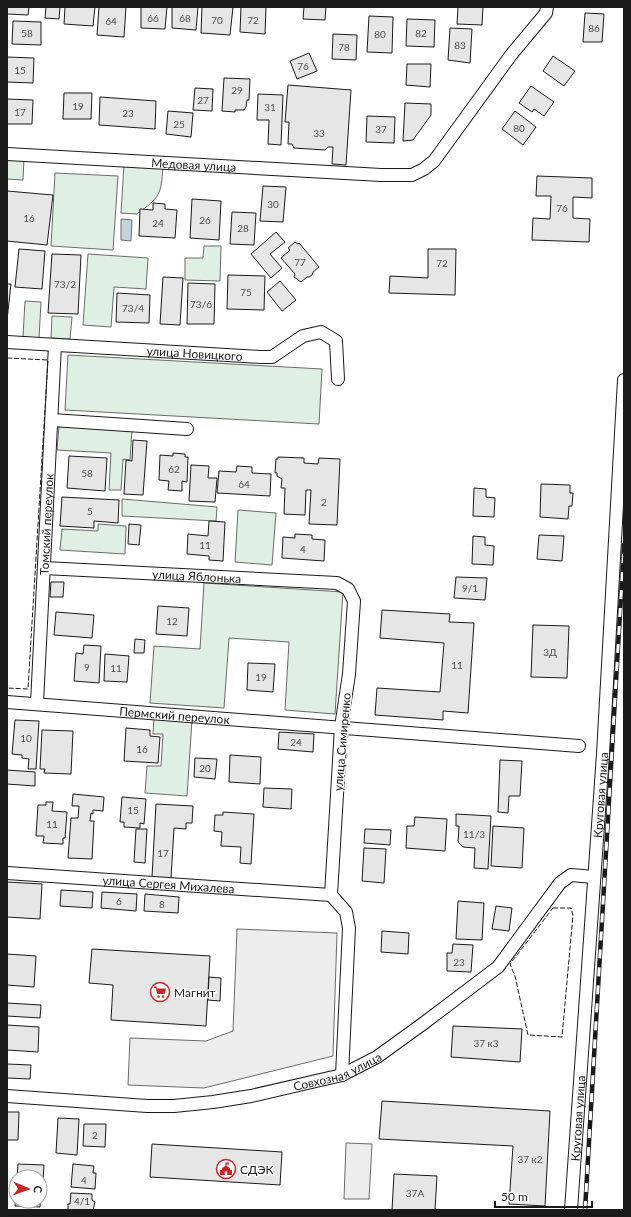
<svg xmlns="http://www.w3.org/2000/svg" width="631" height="1217" viewBox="0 0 631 1217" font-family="Lato,sans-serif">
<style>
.green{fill:#e0efe3;stroke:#6a6a6a}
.parking{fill:#ededed;stroke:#6a6a6a}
.water{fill:#c6d2dc;stroke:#6a6a6a}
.building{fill:#e6e6e6;stroke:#1a1a1a}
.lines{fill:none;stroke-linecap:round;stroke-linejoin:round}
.street-casing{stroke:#1a1a1a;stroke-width:14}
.street{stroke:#fff;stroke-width:12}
.rail-casing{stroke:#1a1a1a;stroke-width:4.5}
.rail{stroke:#fff;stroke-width:3;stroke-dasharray:9;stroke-linecap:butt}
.fence{stroke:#1a1a1a;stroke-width:1;stroke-dasharray:5 2;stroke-linecap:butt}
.labels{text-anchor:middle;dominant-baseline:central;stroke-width:3;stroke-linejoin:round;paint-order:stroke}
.number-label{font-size:10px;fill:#4d4d4d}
.street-label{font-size:12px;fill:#1a1a1a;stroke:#fff}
.poi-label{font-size:12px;fill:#1a1a1a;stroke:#fff;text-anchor:start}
</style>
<rect width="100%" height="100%" fill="#fff"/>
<!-- green -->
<g class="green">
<polygon points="7,157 24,158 23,180 7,179"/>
<path d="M124,164L163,167C161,195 160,197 137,214L121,213Z"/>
<polygon points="55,173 118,176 113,250 51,246"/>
<polygon points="204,246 221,246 220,281 185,280 185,258 203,258"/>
<polygon points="88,254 148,258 146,289 114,287 111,327 83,325"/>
<polygon points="25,301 41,302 39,338 23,337"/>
<polygon points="52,316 72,317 70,339 51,338"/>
<polygon points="68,355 322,369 319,424 65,410"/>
<polygon points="59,426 132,430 130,460 123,459 121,490 109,490 111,453 57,450"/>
<polygon points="122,499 217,507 216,521 122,516"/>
<polygon points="238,510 276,513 272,565 235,562"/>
<polygon points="98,524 126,526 125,554 60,550 62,529 98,531"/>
<polygon points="204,583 343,592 335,714 285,710 289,642 229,638 224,708 150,703 154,646 200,649"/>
<polygon points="154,717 192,720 187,796 145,793 147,766 161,766 163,734 153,734"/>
</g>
<!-- parking -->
<g class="parking">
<polygon points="237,929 337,933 333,1056 204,1088 128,1085 130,1038 206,1041 233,1031"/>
<polygon points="346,1143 372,1144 369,1199 344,1199"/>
</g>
<!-- water -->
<polygon class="water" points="121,219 132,220 131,241 121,240"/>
<!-- building -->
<g class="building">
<polygon points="7,7 29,7 28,15 7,14"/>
<polygon points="46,7 60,7 59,19 45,18"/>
<polygon points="65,7 95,7 93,26 64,24"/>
<polygon points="99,7 126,7 124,37 97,35"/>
<polygon points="141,7 167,7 165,29 141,28"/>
<polygon points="172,7 198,7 196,30 172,28"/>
<polygon points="202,7 233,7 230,35 201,33"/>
<polygon points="241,7 266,7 265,34 240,32"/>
<polygon points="304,7 326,7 325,20 303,19"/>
<polygon points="458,7 483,7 482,25 457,24"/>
<polygon points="585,13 604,14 602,42 583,42"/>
<polygon points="369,16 393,17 392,53 367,52"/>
<polygon points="407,19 435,20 434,47 406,46"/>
<polygon points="13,21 41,22 41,45 12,44"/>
<polygon points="450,28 472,29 470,63 448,60"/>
<polygon points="333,34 357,35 356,60 332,59"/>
<polygon points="309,53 317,71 297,79 290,61"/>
<polygon points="553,56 575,71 564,86 543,71"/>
<polygon points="7,57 34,58 33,83 7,82"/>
<polygon points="407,64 431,64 430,87 406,85"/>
<polygon points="224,78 250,79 249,100 247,100 246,107 244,110 235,110 235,112 222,111"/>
<polygon points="288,85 351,90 346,165 332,164 333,147 328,147 325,150 294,148 292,144 288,144 289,122 285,122"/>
<polygon points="531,86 554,102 544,116 534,109 532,112 519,103"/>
<polygon points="195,88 213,89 212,111 193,110"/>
<polygon points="64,93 92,93 91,119 63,119"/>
<polygon points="258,94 283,95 281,145 268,144 269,120 257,120"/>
<polygon points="100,97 156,101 155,129 99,125"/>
<polygon points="7,99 33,100 32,124 7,124"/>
<polygon points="405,103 431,104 431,115 413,140 403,141"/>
<polygon points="168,111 193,113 191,137 166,134"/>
<polygon points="515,111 536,127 523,145 502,129"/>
<polygon points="367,116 395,117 394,143 366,142"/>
<polygon points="537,176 592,178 592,198 573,197 573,218 590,219 589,242 532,240 533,218 550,219 551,196 536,196"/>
<polygon points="263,186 286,187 283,222 260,221"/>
<polygon points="7,191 53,195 47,245 7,241"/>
<polygon points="192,199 221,201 219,240 190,238"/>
<polygon points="153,203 165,204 165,209 177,210 175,238 139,236 140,209 153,210"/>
<polygon points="232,212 256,213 254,245 230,244"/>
<polygon points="276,232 285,242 270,254 282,268 271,278 251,254"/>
<polygon points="295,242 298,244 299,243 319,267 313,272 312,275 309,277 307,277 301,282 294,277 295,274 281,258 290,250 288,248"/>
<polygon points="19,249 45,251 42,289 15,287"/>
<polygon points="428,249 456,249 455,295 389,293 390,276 428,278"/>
<polygon points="52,254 81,255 78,314 48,313"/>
<polygon points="228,275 265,276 264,310 227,309"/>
<polygon points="163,277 183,278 180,325 160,324"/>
<polygon points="280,281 296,300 282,311 267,292"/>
<polygon points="188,283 215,284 214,324 187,324"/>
<polygon points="7,284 11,284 7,320"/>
<polygon points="117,293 150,295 149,323 116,322"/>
<polygon points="133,440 147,441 143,495 124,494 126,460 132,461"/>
<polygon points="173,453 185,454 185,457 188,457 187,482 182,481 182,491 168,490 169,481 159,480 160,455 173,456"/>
<polygon points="69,456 107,458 105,491 67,488"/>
<polygon points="278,457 304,458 304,463 318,464 319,458 340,459 337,525 309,524 311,490 306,490 305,515 284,514 285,488 281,488 282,479 277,476 277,473 275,473 276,459 278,459"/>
<polygon points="191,465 209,466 208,478 217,478 215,502 189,501"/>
<polygon points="237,466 252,467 252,473 271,474 270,496 217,493 219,471 236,472"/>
<polygon points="541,484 570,485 570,493 573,493 572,506 569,506 568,519 540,517"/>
<polygon points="474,488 486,489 486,497 495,498 494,517 473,516"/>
<polygon points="62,497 119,500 118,523 94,521 94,528 60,526"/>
<polygon points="209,521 225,522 223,561 209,560 209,556 187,554 188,534 208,536"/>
<polygon points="129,524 141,525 139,545 128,544"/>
<polygon points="295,534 312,535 312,539 325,540 324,561 282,558 283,537 295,538"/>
<polygon points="539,535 564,536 562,561 537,559"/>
<polygon points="473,536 485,537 485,545 494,546 493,565 472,564"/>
<polygon points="456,577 487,578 485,600 454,598"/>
<polygon points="51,582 64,582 63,597 50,597"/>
<polygon points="158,606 189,608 187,636 156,634"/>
<polygon points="382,610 450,614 449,622 474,623 468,713 443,711 443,720 375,715 377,688 440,692 444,643 380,638"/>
<polygon points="56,612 94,615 92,638 54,635"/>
<polygon points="533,625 569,626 567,678 531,677"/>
<polygon points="135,639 145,640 144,653 134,653"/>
<polygon points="84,645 101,646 99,683 74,681 76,653 83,654"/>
<polygon points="105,654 129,656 127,682 104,681"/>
<polygon points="248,663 275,664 273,692 247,690"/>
<polygon points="15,720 39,721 36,769 28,769 29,759 22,758 22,755 12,754"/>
<polygon points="126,728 150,730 150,736 160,737 158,763 124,761"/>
<polygon points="42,730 73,731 71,774 44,773 45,769 40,769"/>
<polygon points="279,732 314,734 313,752 278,749"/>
<polygon points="230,755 261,757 260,784 229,782"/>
<polygon points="195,758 217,759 215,779 194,777"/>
<polygon points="500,760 522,761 520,796 509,796 508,813 498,812"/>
<polygon points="7,770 35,772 35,786 7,784"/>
<polygon points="264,788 292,789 291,809 263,807"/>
<polygon points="73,794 104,797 103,811 93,810 93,814 91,813 90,821 94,821 92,859 68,858 71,818 78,818 79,806 72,806"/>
<polygon points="122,797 146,799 144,824 140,823 140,828 124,827 124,822 120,822"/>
<polygon points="46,802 53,802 52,811 67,812 65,838 63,838 63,844 43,843 44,836 36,836 38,805 46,805"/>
<polygon points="156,804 193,806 192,823 186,823 186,829 174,828 171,878 152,877"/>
<polygon points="223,812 254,814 251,864 240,863 241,847 221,846 222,832 214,831 215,815 223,815"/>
<polygon points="456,814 491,816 488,869 474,868 475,848 463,847 458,842 459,826 456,826"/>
<polygon points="415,817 447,819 445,851 406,848 407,826 414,826"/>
<polygon points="493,826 524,828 522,868 491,866"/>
<polygon points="136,829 147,829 145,863 134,862"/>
<polygon points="365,829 391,830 390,845 364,843"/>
<polygon points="364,848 386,849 384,883 362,881"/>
<polygon points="7,882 42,884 40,919 7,917"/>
<polygon points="61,890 93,892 92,908 60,906"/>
<polygon points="102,892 137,894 136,911 101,908"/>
<polygon points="145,894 179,897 178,913 144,911"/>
<polygon points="458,901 484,903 482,940 456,939"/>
<polygon points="496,906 512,908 509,931 492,929"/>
<polygon points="382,931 409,933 408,954 381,952"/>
<polygon points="453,944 473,945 471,972 447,971 447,953 452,953"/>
<polygon points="92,949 210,956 206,1026 111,1020 113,985 89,983"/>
<polygon points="7,954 36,956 34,987 7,985"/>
<polygon points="209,977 221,978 220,1001 208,1000"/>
<polygon points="7,1003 41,1005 40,1018 7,1016"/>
<polygon points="7,1025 39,1027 38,1052 7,1050"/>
<polygon points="453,1026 522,1029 520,1062 451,1057"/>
<polygon points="7,1064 31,1065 30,1079 7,1078"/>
<polygon points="382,1101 550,1111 545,1206 509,1204 513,1146 379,1139"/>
<polygon points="7,1112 19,1112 18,1140 7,1140"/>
<polygon points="58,1118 79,1119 77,1155 56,1153"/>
<polygon points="84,1124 106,1124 105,1147 83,1146"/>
<polygon points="152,1144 282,1152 280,1185 150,1177"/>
<polygon points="18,1164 44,1165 43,1180 40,1180 40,1177 17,1177"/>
<polygon points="73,1164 94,1166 93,1173 96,1173 95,1189 71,1187"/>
<polygon points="394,1174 437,1176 435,1210 392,1210"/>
<polygon points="16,1190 16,1201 40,1201 41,1191 40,1207 15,1206"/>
<polygon points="71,1193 92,1194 92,1200 95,1202 93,1210 68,1210 68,1204 70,1204"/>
</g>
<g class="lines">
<defs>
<g id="street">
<path id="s1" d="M7,154L381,175H412L424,169L434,161L511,55L546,13L547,7"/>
<path id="s2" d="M7,342L261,357H272L303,336L321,332L336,341L338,379"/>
<polyline points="52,420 187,429"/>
<path id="s3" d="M44,568L337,583L348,589L354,601L349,674L341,727L331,895"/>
<path id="s4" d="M7,702L579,746"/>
<path id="s5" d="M37,703L55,345"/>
<path id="s6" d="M7,873L331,895"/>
<polyline points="331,895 346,912 349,928 342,1075"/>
<path id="s7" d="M7,1096L147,1106H174L213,1102L251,1096L342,1075L377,1057L424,1023L498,967L560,883L571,875L594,877"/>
<path id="s8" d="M571,1210L603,754L624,380"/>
</g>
</defs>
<!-- street casing -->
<use href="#street" class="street-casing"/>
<!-- street -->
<use href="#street" class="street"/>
<defs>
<polyline id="rail" points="585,1210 624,545"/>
</defs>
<!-- rail casing -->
<use href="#rail" class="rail-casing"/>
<!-- rail -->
<use href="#rail" class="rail"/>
<!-- fence -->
<g class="fence">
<polyline points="7,358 48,360 28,689 7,688"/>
<polygon points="553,908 571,908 573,915 562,1037 528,1035 515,976 510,964"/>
</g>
</g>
<!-- icons -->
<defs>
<symbol id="supermarket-ring" viewBox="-11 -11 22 22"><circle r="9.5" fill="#fff" stroke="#c62828" stroke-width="1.5"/><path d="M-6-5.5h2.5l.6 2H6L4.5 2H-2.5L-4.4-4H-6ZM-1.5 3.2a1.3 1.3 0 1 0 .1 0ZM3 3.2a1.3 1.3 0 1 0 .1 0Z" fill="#c62828"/></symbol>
<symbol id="civic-ring" viewBox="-11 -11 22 22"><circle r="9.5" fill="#fff" stroke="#c62828" stroke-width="1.5"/><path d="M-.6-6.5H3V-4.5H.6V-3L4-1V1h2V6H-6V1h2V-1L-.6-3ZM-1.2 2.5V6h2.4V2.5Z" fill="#c62828"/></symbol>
</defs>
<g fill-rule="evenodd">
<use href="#supermarket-ring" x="149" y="981" width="22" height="22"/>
<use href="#civic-ring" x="215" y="1158" width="22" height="22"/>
</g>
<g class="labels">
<!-- number labels -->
<g class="number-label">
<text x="153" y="18">66</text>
<text x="185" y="18">68</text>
<text x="217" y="20">70</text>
<text x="253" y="20">72</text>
<text x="111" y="21">64</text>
<text x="594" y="28">86</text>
<text x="27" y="33">58</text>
<text x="421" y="33">82</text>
<text x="380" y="34">80</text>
<text x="460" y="45">83</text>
<text x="344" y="47">78</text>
<text x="303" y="66">76</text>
<text x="20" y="70">15</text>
<text x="237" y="90">29</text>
<text x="203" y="100">27</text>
<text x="78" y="106">19</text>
<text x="270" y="107">31</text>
<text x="20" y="112">17</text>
<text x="128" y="113">23</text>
<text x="179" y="124">25</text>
<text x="519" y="128">80</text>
<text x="381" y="129">37</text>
<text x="319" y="133">33</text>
<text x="273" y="204">30</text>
<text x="562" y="208">76</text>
<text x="29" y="218">16</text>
<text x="205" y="220">26</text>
<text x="158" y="223">24</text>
<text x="243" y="228">28</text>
<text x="300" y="262">77</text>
<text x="442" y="263">72</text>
<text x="65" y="284">73/2</text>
<text x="246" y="292">75</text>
<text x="201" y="304">73/6</text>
<text x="133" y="308">73/4</text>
<text x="174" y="469">62</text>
<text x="87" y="473">58</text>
<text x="244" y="484">64</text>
<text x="324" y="502">2</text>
<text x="90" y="511">5</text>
<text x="205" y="545">11</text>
<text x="303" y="549">4</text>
<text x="470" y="588">9/1</text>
<text x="172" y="621">12</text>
<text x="550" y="652">3Д</text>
<text x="457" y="665">11</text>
<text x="87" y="667">9</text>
<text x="116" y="668">11</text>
<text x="261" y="677">19</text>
<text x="26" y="738">10</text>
<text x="296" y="742">24</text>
<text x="142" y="749">16</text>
<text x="205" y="768">20</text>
<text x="133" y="810">15</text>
<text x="52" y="824">11</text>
<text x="474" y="834">11/3</text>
<text x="163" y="853">17</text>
<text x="119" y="901">6</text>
<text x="162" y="904">8</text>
<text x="459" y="962">23</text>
<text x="486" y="1043">37 к3</text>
<text x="95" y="1135">2</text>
<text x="530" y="1159">37 к2</text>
<text x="84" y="1180">4</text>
<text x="415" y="1193">37А</text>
<text x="82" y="1201">4/1</text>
</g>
<!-- street labels -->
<g class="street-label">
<text stroke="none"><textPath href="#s1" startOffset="187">Медовая улица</textPath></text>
<text stroke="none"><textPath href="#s2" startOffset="188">улица Новицкого</textPath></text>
<text stroke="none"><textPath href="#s5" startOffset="179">Томский переулок</textPath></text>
<text stroke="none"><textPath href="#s3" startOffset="153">улица Яблонька</textPath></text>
<text stroke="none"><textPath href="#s4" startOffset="168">Пермский переулок</textPath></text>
<text transform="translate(342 742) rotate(-85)">улица Симиренко</text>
<text stroke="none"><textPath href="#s8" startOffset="416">Круговая улица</textPath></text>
<text stroke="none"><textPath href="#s6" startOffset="162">улица Сергея Михалева</textPath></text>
<text stroke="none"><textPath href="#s7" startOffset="335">Совхозная улица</textPath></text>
<text stroke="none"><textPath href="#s8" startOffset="92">Круговая улица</textPath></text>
</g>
<!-- poi labels -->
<g class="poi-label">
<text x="174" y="992">Магнит</text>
<text x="240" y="1169">СДЭК</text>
</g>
</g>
<!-- border -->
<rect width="631" height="1217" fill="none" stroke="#1a1a1a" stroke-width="16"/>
<!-- north arrow -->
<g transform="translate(28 1189) rotate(92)"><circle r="19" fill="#ffffff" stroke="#a3a3a3"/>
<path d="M0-3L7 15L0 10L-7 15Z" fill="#c62828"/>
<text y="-6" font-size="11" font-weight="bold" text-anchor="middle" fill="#1a1a1a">С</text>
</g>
<!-- scale -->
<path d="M495 1201v6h97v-6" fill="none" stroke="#1a1a1a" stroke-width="2"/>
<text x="501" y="1201" font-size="12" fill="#1a1a1a" stroke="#ffffff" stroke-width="3" paint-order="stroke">50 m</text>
</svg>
